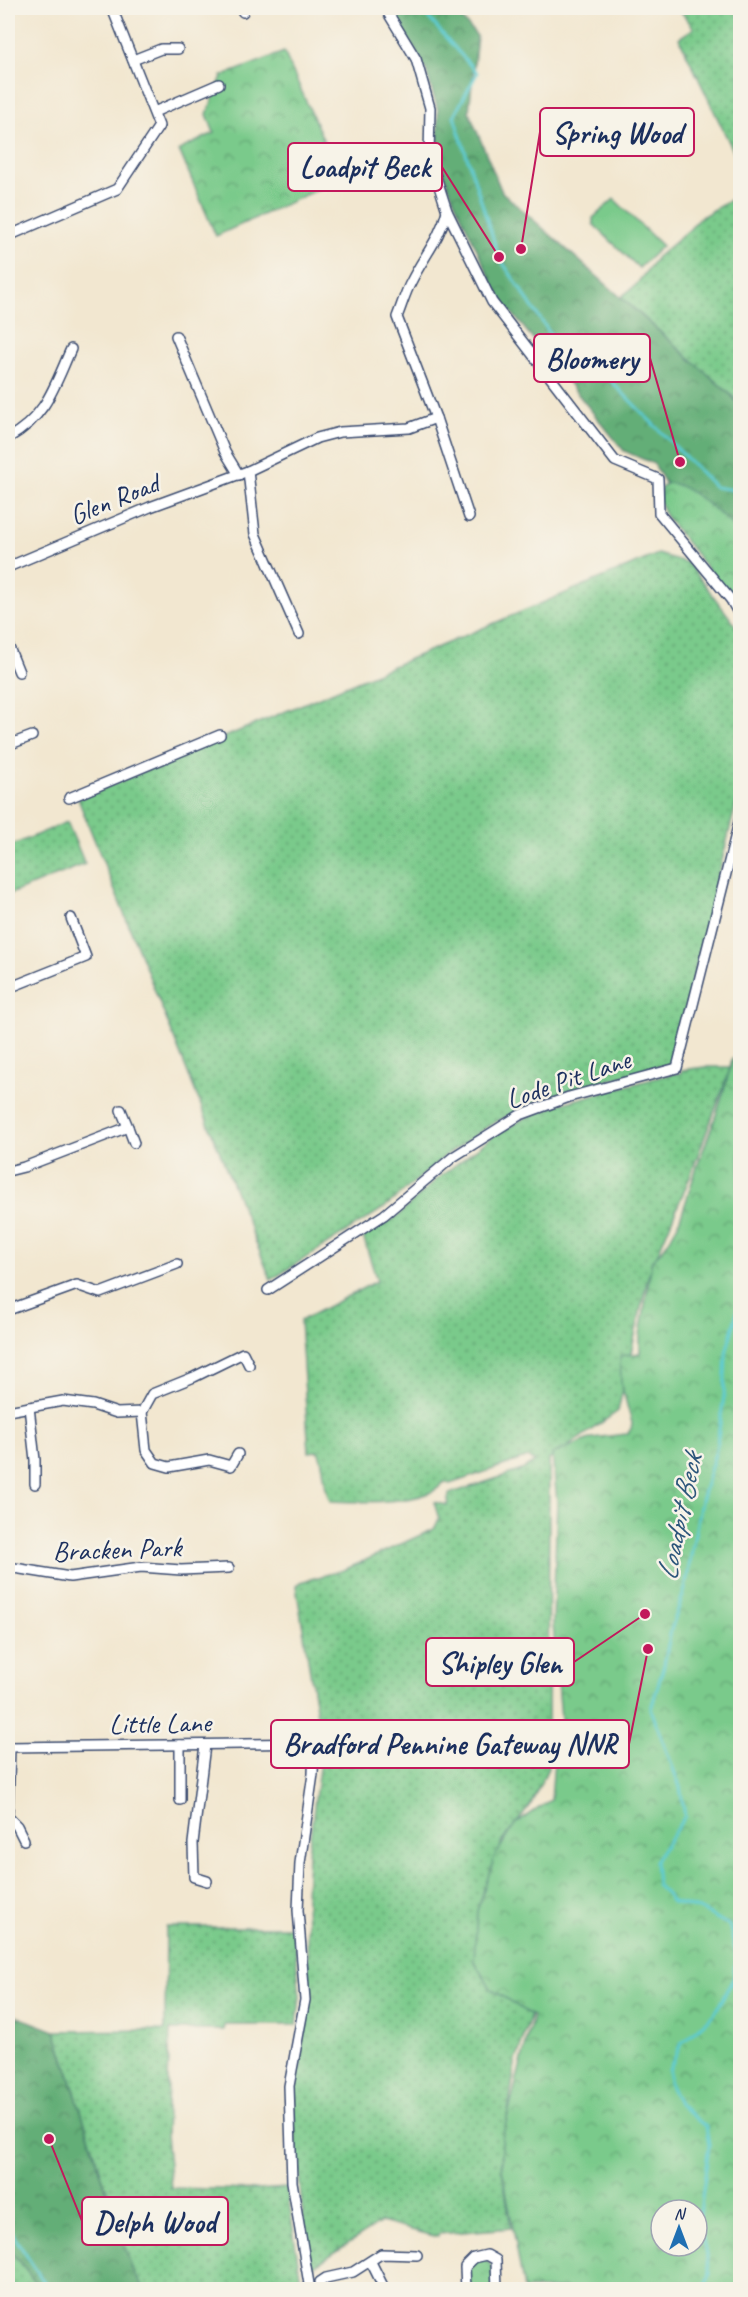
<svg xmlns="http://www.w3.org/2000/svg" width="748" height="2297" viewBox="0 0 748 2297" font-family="Caveat,sans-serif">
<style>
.grass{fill:url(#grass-dots);stroke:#4a7c74;stroke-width:1.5}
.forest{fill:url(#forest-crowns);stroke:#3f6e6a;stroke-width:1.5}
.park{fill:url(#park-crowns);stroke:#4a7c74;stroke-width:1.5;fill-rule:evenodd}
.pitch{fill:#7aca8b;stroke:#4a7c74;stroke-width:1.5}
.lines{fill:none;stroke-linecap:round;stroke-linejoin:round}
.stream{stroke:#5dcbd1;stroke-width:3}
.street-casing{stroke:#3b4b6f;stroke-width:12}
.street{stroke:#fff;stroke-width:9}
.labels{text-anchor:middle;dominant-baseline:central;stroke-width:5;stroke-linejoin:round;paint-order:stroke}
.street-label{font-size:28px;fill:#1b2f5e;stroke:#f7f3e8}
.water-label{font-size:30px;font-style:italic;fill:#2c567b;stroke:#f7f3e8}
.leader{fill:none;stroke:#c2185b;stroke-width:2}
.callout-dot{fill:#c2185b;stroke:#f7f3e8;stroke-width:2}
.callout{fill:#f7f3e8;stroke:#c2185b;stroke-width:2}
.callout-label{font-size:30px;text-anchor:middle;font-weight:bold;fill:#1b2f5e}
</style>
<defs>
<pattern id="grass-dots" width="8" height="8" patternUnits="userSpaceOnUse" patternTransform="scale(1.5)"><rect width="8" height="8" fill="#7aca8b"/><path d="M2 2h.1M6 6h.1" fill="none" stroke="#63a475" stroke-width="1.8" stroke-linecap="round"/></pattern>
<pattern id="forest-crowns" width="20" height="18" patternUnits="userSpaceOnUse" patternTransform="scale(1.5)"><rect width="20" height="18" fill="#63ae77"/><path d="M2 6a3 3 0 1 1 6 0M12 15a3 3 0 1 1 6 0" fill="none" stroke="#518e65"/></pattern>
<pattern id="park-crowns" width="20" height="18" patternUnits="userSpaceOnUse" patternTransform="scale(1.5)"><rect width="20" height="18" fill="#7aca8b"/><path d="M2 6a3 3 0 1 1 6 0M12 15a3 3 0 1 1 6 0" fill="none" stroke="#63a475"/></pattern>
</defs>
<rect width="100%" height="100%" fill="#f7f3e8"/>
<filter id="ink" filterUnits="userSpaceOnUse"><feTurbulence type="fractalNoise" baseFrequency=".0167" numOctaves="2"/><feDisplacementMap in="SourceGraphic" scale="12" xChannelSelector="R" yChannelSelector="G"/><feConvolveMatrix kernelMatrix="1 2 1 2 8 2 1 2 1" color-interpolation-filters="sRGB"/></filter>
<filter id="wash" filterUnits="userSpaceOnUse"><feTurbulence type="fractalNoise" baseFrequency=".008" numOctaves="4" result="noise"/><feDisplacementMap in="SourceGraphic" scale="24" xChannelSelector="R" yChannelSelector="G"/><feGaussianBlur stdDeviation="1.35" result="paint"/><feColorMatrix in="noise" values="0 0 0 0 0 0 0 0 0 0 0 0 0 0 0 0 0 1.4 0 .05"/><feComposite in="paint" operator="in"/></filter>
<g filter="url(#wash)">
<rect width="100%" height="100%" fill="#f2e7d0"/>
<!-- grass -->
<g class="grass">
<polygon points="678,8 740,8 740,165 679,38 694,28"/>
<polygon points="740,194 740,407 732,396 621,297 636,285 657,257 690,229 698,219"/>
<polygon points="658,554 688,563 737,627 740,636 740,788 672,1063 540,1099 490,1125 445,1156 384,1208 271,1280 78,799"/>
<polygon points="67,822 85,864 8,895 8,847"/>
<path d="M705,1067H731L689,1179L648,1277L618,1411L549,1460L548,1768L530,1806L501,1843L531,2015L515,2064L501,2163L511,2228L438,2234V2237L381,2222L311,2268L302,2208L293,2107L309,2002L306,1897L308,1853L322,1745L296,1586L300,1582L344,1570L434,1529L439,1519L434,1502L447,1505L449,1494L522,1470L535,1462L528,1457L450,1484L444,1482C428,1506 356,1502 330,1501C322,1485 326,1466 318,1451L309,1452L300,1321L377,1281L363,1236L398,1216L437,1179L495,1135L527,1117L560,1104L671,1074L681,1073L682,1070Z"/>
<polygon points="166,1927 293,1927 300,1996 297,2025 225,2025 224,2030 170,2030 166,2135 171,2188 257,2190 287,2188 302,2289 144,2289 132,2269 55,2031 165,2030"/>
<polygon points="8,2247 35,2282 37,2289 8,2289"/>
</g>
<!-- forest -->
<g class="forest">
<polygon points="390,8 453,8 477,36 469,112 502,192 732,396 740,407 740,563 724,584 654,464 624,451 499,297 454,200 438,158 438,111 426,70"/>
<polygon points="8,2013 55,2031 132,2269 144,2289 37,2289 35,2282 8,2247"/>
</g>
<!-- park -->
<g class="park">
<polygon points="284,52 341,179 216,236 179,150 214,133 207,114 222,76"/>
<path d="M668,483C687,483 727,519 740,534V610L665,515L659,500L661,488Z"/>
<path d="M740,1058V2289H524L502,2169V2138L533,2016L492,1990L474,1962L477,1911L495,1856L515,1824L551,1800L554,1761L562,1730L553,1624L557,1501L552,1454L592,1438L627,1434L631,1429L632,1423L621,1384L620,1356L640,1353V1336L652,1260C682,1235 686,1195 699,1161C712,1127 724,1095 732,1059ZM661,2210H697V2246H661Z"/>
<path d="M483,2259C496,2263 493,2279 493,2289H470L469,2269L475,2260Z"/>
</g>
<!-- pitch -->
<polygon class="pitch" points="614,199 662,246 639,268 593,224 593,218"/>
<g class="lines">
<!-- stream -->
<g class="stream">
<polyline points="420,8 477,73 454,116 499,257 553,338 608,378 715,487 740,491"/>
<polyline points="8,2227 49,2290"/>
<polyline points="705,2290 710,2273 699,2221 709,2145 706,2127 679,2104 669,2083 669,2070 681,2044 715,2013 734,1977 736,1951 729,1925 699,1909 672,1902 657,1884 655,1861 685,1816 680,1787 651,1709 664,1665 671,1630 685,1589 701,1501 716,1450 724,1396 726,1353 740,1301"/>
</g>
</g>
</g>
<g filter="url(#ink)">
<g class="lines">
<defs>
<g id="street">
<polyline points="240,8 243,12"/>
<polyline points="385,8 416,59 430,108 429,155 447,211 492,302 615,461 658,479 659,513 731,600 740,616"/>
<polyline points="133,60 161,49 178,49"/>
<polyline points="154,112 219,84"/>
<path d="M447,211C440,239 423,257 411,282C405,293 402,305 397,317L436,418L469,517"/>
<polyline points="8,236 117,189 159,126 112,8"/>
<polyline points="176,336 225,452 239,475"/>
<path d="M8,438C46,417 54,387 71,349"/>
<polyline points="248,471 255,534 299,634"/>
<polyline points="8,567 150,507 248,471 317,438 340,432 409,428 436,418"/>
<polyline points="8,645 19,672"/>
<polyline points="8,745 32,736"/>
<polyline points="69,798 220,735"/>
<polyline points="8,983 16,985 86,957 71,918"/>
<polyline points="128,1127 134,1143"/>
<polyline points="8,1171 24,1167 128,1127 121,1110"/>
<polyline points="268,1290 384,1215 453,1157 520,1115 569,1097 677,1068 740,818"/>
<polyline points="8,1310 77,1285 100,1293 177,1264"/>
<polyline points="29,1407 35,1460 35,1484"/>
<polyline points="8,1411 63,1401 93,1405 117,1413 142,1412 152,1394 194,1377 243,1353 249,1365"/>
<polyline points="142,1412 146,1450 155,1463 169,1467 209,1460 231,1466 238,1454"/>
<polyline points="8,1567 70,1577 141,1567 181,1570 229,1568"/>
<polyline points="180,1745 180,1800"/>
<polyline points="205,1745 193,1843 194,1877 207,1881"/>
<polyline points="8,1747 314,1743 313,1774 300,1863 298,1910 305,2000 289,2086 292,2182 310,2290"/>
<polyline points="8,1813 10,1747"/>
<polyline points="8,1817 17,1826 24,1840"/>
<polyline points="371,2262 385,2290"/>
<polyline points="320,2282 326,2278 353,2272 381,2254 417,2255"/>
<polyline points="466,2290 465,2267 474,2258 487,2255 496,2260 497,2290"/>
</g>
</defs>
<!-- street casing -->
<use href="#street" class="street-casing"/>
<!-- street -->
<use href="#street" class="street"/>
</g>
</g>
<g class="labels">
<!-- street labels -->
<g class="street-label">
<text transform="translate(114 499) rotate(-22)">Glen Road</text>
<text transform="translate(568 1079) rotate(-19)">Lode Pit Lane</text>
<text transform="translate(117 1549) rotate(-2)">Bracken Park</text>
<text transform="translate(160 1723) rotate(-1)">Little Lane</text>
</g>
<!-- water labels -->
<g class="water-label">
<text transform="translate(679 1517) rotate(-78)">Loadpit Beck</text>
</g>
</g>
<!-- callouts -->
<path class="leader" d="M521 249L540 132M499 257L442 167M680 462L650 358M645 1614L574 1662M648 1649L629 1744M49 2139L82 2221"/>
<g class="callout-dot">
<circle cx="521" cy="249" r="6"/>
<circle cx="499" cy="257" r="6"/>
<circle cx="680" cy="462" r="6"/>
<circle cx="645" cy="1614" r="6"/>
<circle cx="648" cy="1649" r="6"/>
<circle cx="49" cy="2139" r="6"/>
</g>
<g class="callout">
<rect x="540" y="108" width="154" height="48" rx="6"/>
<rect x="288" y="143" width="154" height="48" rx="6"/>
<rect x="534" y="334" width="116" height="48" rx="6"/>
<rect x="426" y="1638" width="148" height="48" rx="6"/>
<rect x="271" y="1720" width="358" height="48" rx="6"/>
<rect x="82" y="2197" width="146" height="48" rx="6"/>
</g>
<g class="callout-label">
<text x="617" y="143">Spring Wood</text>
<text x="365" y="177">Loadpit Beck</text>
<text x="592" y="369">Bloomery</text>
<text x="500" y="1673">Shipley Glen</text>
<text x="450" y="1754">Bradford Pennine Gateway NNR</text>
<text x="155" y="2232">Delph Wood</text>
</g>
<!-- margin -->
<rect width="748" height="2297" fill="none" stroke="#f7f3e8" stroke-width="30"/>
<!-- north arrow -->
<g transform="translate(679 2228)"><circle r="28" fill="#f7f3e8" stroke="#9fa5b1" stroke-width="1.5"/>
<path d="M0-4.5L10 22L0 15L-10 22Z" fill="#1f6fb2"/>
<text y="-9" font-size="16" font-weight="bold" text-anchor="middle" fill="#1b2f5e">N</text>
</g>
</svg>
